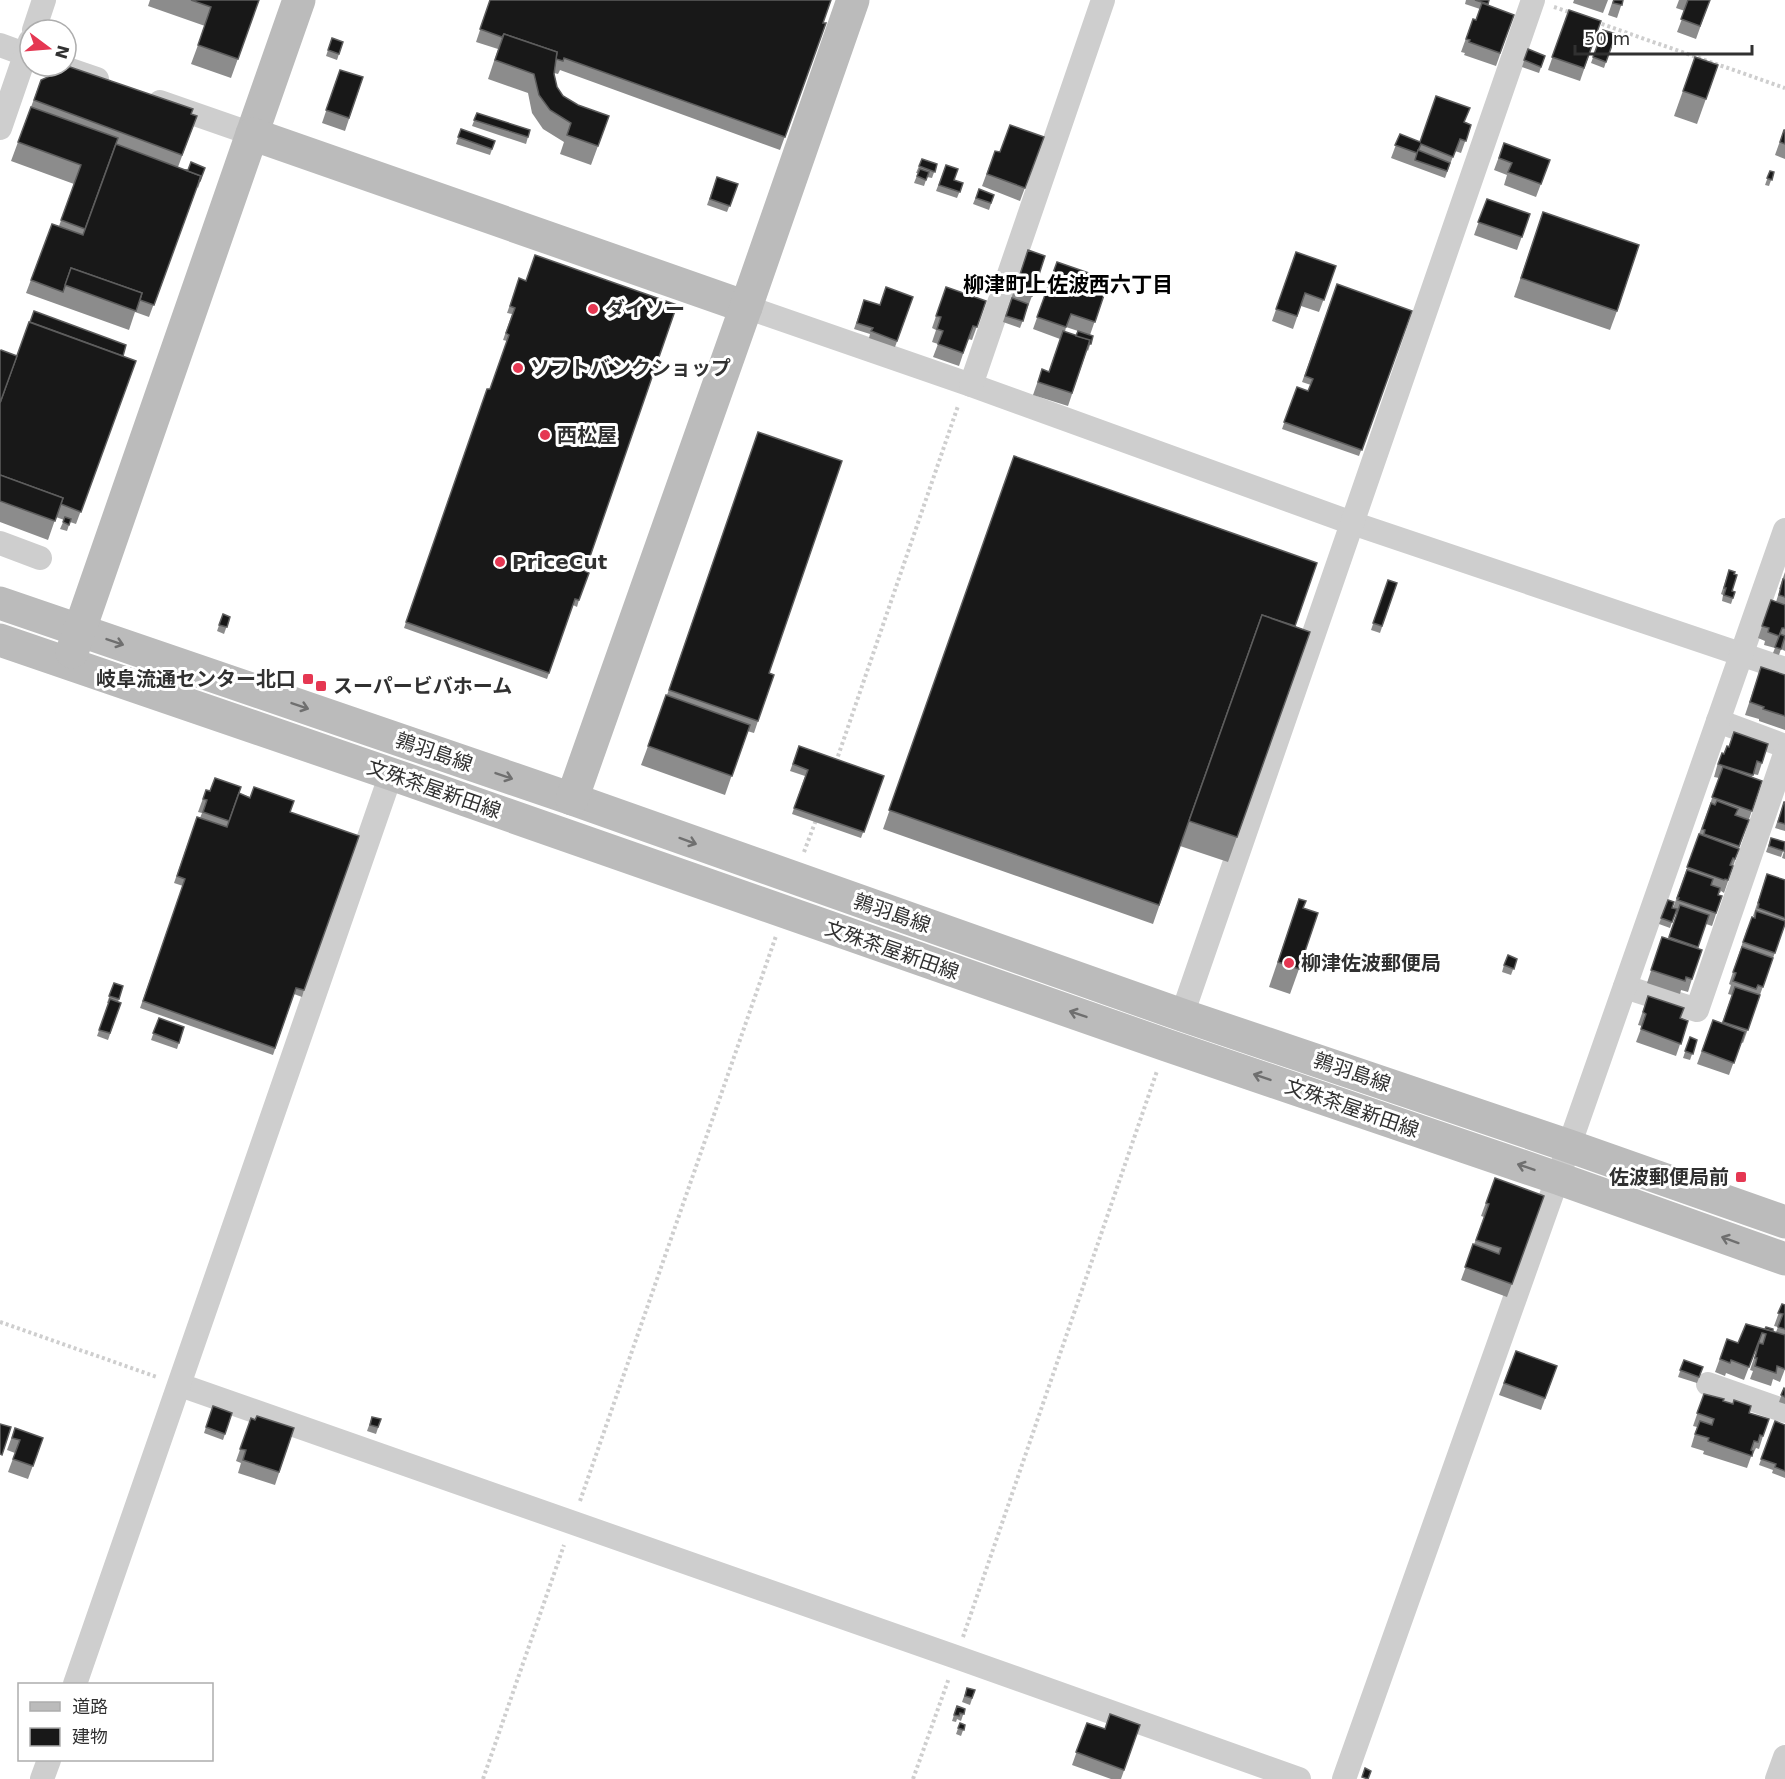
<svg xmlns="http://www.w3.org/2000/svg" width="1785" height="1779" viewBox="0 0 1785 1779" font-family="'DejaVu Sans','Noto Sans JP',sans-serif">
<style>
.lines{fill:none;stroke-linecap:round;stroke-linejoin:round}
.path{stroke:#cecece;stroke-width:4;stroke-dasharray:3 3;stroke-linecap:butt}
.street{stroke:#cecece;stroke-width:24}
.secondary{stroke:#bbb;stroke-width:33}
.wall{fill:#8c8c8c;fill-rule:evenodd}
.building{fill:#181818;stroke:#5d5d5d;stroke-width:1.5}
.oneway{stroke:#6f6f6f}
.poi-dot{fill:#e53752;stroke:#fff;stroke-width:2}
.labels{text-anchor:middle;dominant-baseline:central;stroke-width:6;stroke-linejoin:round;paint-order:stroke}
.poi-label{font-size:20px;font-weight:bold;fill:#313131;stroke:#fff;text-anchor:start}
.street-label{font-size:20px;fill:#313131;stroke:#fff}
.neighbourhood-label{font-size:21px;font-weight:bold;fill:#000;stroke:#fff}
</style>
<rect width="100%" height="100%" fill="#fff"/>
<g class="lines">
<!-- path -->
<g class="path">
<polyline points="1554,7 1572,13"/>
<polyline points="1596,22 1785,88"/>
<polyline points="836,762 958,406"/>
<polyline points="804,852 816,820"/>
<polyline points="0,1322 157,1377"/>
<polyline points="580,1501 776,936"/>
<polyline points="963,1637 1157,1071"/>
<polyline points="483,1779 564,1545"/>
<polyline points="913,1779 949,1678"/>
</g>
<!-- street -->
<g class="street">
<polyline points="34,30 44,0"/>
<polyline points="0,45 30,56"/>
<polyline points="59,66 97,79"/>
<polyline points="160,102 252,134"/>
<polyline points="0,128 30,41"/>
<polyline points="746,307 971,385 1352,523 1785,669"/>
<polyline points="971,385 1103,0"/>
<polyline points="0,543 40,558"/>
<polyline points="1718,721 1785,746"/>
<polyline points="1625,987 1697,1010 1785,754"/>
<polyline points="1182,1015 1533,0"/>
<polyline points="1708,1384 1785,1411"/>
<polyline points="180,1385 956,1657 1299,1779"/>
<polyline points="75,1684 391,774"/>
<polyline points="42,1779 49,1760"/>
<polyline points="1344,1779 1569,1146 1785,530"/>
<polyline points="1777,1779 1785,1757"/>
</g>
<!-- secondary -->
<g class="secondary">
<polyline points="252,134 299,0"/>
<polyline points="0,603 572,799 1182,1015 1569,1146 1785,1222"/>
<polyline points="0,640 391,774 1166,1045 1557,1178 1785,1259"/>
<polyline points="72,652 252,134 746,307"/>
<polyline points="572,799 746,307 853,0"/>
</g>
</g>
<!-- wall -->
<g class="wall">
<polygon points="150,0 259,0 231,78 191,64 205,26 148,6"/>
<polygon points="490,0 823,23 826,23 780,150 560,70 558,74 554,73 557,87 563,96 578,105 609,116 591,165 560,154 564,142 543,129 532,113 528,93 488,79 498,49 476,42"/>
<polygon points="1466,0 1489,0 1488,5 1514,15 1496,66 1464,55 1465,53 1461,52 1473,19 1476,20 1480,9 1465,4"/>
<polygon points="1574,0 1608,0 1603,13 1573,3"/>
<polygon points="1613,0 1623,0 1617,18 1608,15"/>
<polygon points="1679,0 1710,0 1696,39 1677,32 1685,11 1676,8"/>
<polygon points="1569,10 1601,21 1580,81 1548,70"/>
<polygon points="1603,30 1606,62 1604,68 1591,63"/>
<polygon points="332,38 343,42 337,60 326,56"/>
<polygon points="1528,49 1545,56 1539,73 1522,67"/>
<polygon points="1695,57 1718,65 1697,124 1674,116"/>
<polygon points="340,70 363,77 345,131 322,123"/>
<polygon points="41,80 191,114 197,116 178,167 185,170 205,168 198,188 197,187 149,317 135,312 129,330 26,293 52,224 59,226 74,184 11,161"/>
<polygon points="477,113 530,130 526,144 472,126"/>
<polygon points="1465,122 1471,125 1461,153 1455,151 1445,178 1391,158 1400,134 1420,142"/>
<polygon points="461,129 495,141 490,155 456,144"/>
<polygon points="1784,130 1785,130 1785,159 1775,155"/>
<polygon points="1044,137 1020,201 982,186 995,151 1000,152"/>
<polygon points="1504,143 1550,160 1536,197 1504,185 1507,175 1494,170"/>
<polygon points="922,159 937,164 932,178 927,177 924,186 914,183 918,173 916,173"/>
<polygon points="946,165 954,180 963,183 957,198 936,191"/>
<polygon points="1770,171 1774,172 1769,186 1765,185"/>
<polygon points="717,177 738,184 727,212 707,205"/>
<polygon points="979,189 994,195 989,210 973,204"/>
<polygon points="1487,199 1530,214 1517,250 1474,235"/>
<polygon points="1543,212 1617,311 1610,330 1514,297"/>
<polygon points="1028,250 1032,296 1020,328 1003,322"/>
<polygon points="1296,252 1336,266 1319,312 1301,306 1293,329 1272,321"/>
<path d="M1057,262L1109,280L1090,335L1093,336L1088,351L1087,350L1068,406L1033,395L1042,369L1049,372L1060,339L1033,329ZM1066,327L1078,331L1076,336L1065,332Z"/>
<polygon points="1337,284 1412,311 1359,456 1282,429 1297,387 1308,391 1311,385 1302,382"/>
<polygon points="517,285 585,571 579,600 577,607 573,605 547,679 404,628 485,395 490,389 507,341 503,340 512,314 507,313"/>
<polygon points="946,287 986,301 972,340 968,339 959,366 933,357 938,344 932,342 936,330 932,328"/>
<polygon points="913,297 895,347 869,338 870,334 854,329 864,300 880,305"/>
<polygon points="0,351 17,356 123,356 136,361 76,524 70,522 67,531 60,529 64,520 56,517 48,540 0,522"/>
<polygon points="758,432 769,673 758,721 754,733 747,731 725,795 641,765 667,695"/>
<polygon points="1014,456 1295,626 1310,632 1228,862 1180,846 1153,924 883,829"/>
<polygon points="1729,570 1732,591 1735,592 1731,604 1722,601 1723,595 1721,594"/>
<polygon points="1785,572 1785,651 1781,649 1779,655 1773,653 1778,640 1775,648 1764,645 1765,641 1758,638 1771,600 1776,602 1780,589 1779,589"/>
<polygon points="1388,580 1397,583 1380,633 1371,630"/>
<polygon points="223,614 230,617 224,634 217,631"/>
<polygon points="1761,667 1785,675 1785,730 1759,721 1759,719 1745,715"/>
<polygon points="1734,732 1762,763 1758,775 1753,774 1752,777 1762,781 1724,893 1721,891 1720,893 1719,893 1718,895 1722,896 1712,926 1706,924 1697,948 1692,979 1688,992 1681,990 1680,994 1647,983 1662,937 1668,939 1677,914 1675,913 1670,928 1659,924 1668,900 1673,908 1699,834 1708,810 1719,778 1714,777 1717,766 1722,753 1724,754 1727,746 1729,747"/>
<polygon points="799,746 884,776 861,838 792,814 805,776 790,771"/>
<polygon points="206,790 239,793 290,812 304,990 302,997 294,994 273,1055 140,1008 183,886 174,883 197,817 200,818 202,813 198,812"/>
<polygon points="1784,802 1785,802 1785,831 1775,828"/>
<polygon points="1771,838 1785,846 1781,857 1766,852"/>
<polygon points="1785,848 1785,859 1782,858"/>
<polygon points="1767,874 1785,880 1785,924 1743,1043 1741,1042 1729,1075 1697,1064 1713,1020 1722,1023 1732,995 1728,994 1731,985 1729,984 1747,929 1754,918 1754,916 1753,916"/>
<polygon points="1299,899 1299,969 1290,994 1269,987"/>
<polygon points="1517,959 1511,975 1502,972 1504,965"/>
<polygon points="114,983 123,986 118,1002 121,1003 108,1040 97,1036 109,1003 107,1003"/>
<polygon points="1648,996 1680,1018 1688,1021 1676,1056 1636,1042 1642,1026 1638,1025"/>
<polygon points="159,1018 184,1027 177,1049 151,1040"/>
<polygon points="1690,1037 1697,1040 1690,1060 1683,1058"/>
<polygon points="1495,1178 1544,1196 1507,1297 1461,1280 1484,1217 1481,1216"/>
<polygon points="1782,1304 1785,1305 1785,1369 1780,1382 1773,1379 1771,1386 1750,1379 1753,1371 1750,1370 1758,1346 1757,1346 1744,1380 1726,1373 1725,1376 1715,1372 1727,1339 1738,1343 1746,1324 1776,1332 1778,1327 1774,1326"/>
<polygon points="1516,1351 1557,1366 1541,1410 1499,1395"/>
<polygon points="1684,1360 1703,1367 1697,1383 1678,1377"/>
<polygon points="1784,1388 1785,1389 1785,1404 1779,1402"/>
<polygon points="1704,1394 1749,1413 1763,1436 1759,1449 1756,1448 1753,1454 1752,1454 1747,1468 1703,1454 1704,1451 1691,1447 1697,1427 1693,1426"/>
<polygon points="213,1406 232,1413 223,1440 204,1433"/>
<polygon points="372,1417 381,1419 376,1434 367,1431"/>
<polygon points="251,1418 294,1428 275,1485 238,1473 241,1463 236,1461"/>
<polygon points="1775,1421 1785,1425 1785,1478 1772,1473 1773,1470 1759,1465"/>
<polygon points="15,1428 43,1438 28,1479 8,1472 15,1453 7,1450"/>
<polygon points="967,1688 975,1690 970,1705 962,1702"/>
<polygon points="957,1706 965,1709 961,1721 957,1719 956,1722 952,1721"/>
<polygon points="960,1723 965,1725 961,1736 956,1734"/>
<polygon points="1087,1723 1105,1729 1140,1725 1121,1779 1111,1779 1072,1765"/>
</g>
<!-- building -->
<g class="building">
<polygon points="191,0 259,0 238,59 198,45 211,7"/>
<polygon points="490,0 831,0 823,23 826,23 785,137 564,58 563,61 556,59 557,52 504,34 502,37 480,29"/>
<polygon points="1475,0 1489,0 1488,4"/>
<polygon points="1614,0 1623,0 1622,5 1613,3"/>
<polygon points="1688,0 1710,0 1700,26 1681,19"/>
<polygon points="1482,3 1514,15 1500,53 1469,42 1470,40 1466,39 1473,19 1476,20"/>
<polygon points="1569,10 1601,21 1584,68 1552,57"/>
<polygon points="1603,30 1616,34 1606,62 1593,57"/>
<polygon points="504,34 557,52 554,74 557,87 563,96 578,105 609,116 598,146 567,135 571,123 550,110 539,95 534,74 495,60"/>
<polygon points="332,38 343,42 339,54 328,50"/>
<polygon points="1528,49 1545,56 1541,67 1524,60"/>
<polygon points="1695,57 1718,65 1706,99 1683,91"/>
<polygon points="70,67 193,109 191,114 197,116 182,155 34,100 41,80"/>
<polygon points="340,70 363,77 349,118 326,110"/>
<polygon points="1436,96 1470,108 1464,122 1471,125 1466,141 1460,139 1453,157 1421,144 1417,153 1395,145 1400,134 1420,142"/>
<polygon points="31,107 118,138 85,229 61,220 81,165 18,142"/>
<polygon points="477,113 530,130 528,137 474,120"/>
<polygon points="1010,125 1044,137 1025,188 987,174 995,151 1000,152"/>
<polygon points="461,129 495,141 492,149 458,137"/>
<polygon points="1784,130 1785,130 1785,144 1780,142"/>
<polygon points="1504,143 1550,160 1541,184 1508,172 1512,163 1499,158"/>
<polygon points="116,144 201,176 154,305 140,300 142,293 71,268 63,292 31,280 52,224 83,235"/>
<polygon points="1418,150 1450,163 1447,171 1415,160"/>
<polygon points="922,159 937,164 935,172 919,166"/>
<polygon points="191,162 205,168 200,181 199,181 201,176 185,170 188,170"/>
<polygon points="946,165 958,169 954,180 963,183 960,192 939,185"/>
<polygon points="920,169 929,172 926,180 917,176"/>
<polygon points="1770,171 1774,172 1772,180 1767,178"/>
<polygon points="717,177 738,184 730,206 710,199"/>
<polygon points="979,189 994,195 991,203 976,198"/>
<polygon points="1487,199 1530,214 1522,237 1478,222"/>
<polygon points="1543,212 1639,245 1617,311 1521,278"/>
<polygon points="1028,250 1045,256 1032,296 1015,290"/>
<polygon points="1296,252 1336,266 1324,300 1305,293 1297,316 1276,309"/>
<polygon points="535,255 677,305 585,571 589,573 579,600 575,599 549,673 406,622 487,389 490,389 509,335 506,333 515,308 510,306 519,278 526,281"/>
<polygon points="1057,262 1109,280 1095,322 1071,314 1066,327 1037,317"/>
<polygon points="71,268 142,293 136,311 65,285"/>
<polygon points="1337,284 1412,311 1362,450 1284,422 1297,387 1308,391 1313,379 1305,376"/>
<polygon points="886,287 913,297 897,341 871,331 873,328 857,323 864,300 880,305"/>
<polygon points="946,287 986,301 977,327 973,326 963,353 938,344 943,331 937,329 941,317 936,316"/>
<polygon points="1012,298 1028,304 1023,321 1006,316"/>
<polygon points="34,311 126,345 123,356 30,322"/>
<polygon points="29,322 136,361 81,512 61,504 63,498 0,475 0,403"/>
<polygon points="1063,331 1090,340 1072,393 1038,382 1042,369 1049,372"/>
<polygon points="1078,331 1093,336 1091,344 1089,344 1090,340 1076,336"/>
<polygon points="1,350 17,356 0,403 0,351"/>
<polygon points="758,432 842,461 769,673 774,675 758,721 669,690"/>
<polygon points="1014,456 1317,563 1295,626 1262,615 1159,905 889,810"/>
<polygon points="0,475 63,498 55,521 0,501"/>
<polygon points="65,517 71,519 69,525 63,522"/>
<polygon points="1729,570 1735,572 1734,574 1737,575 1732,591 1735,592 1733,598 1724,595 1726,588 1724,588"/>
<polygon points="1783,579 1785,580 1785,597 1779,595"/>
<polygon points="1388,580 1397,583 1382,626 1373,623"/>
<polygon points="1771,600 1785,605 1785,628 1782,628 1779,636 1768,632 1769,628 1762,626"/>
<polygon points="223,614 230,617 227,627 219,625"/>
<polygon points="1262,615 1310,632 1237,837 1189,821"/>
<polygon points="1780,634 1785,636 1781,649 1775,647"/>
<polygon points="1761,667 1785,675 1785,716 1763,709 1764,707 1750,702"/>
<polygon points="666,695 750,725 732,776 648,746"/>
<polygon points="1734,732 1768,744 1762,763 1757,761 1753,775 1718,764 1722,753 1724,754 1727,746 1729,747"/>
<polygon points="799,746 884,776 864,832 794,808 808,770 793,764"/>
<polygon points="1723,767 1762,781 1752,811 1712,797"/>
<polygon points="215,778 241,787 229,821 203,812 207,800 203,799 206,790 210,791"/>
<polygon points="254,787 294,801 290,812 359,836 304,990 296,988 275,1048 143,1001 185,879 177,876 197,817 227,827 239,793 250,798"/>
<polygon points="1717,801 1738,809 1735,815 1749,820 1739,846 1704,834 1705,830 1702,829 1711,803 1715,805"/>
<polygon points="1784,802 1785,802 1785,824 1778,822"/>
<polygon points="1699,834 1739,849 1735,859 1733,858 1730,865 1733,866 1728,880 1725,879 1724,880 1687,867"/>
<polygon points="1771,838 1785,842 1784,851 1769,846"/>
<polygon points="1687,870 1713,879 1711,885 1720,888 1718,895 1722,896 1716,913 1678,900 1679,898 1677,898"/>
<polygon points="1767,874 1785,880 1785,918 1758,908 1759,904 1758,903"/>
<polygon points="1299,899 1306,901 1303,908 1318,913 1299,969 1278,962"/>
<polygon points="1668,900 1674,902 1672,908 1677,909 1672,922 1661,918"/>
<polygon points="1680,905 1709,915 1698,947 1669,937"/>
<polygon points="1756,911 1785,921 1785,924 1775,953 1743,942 1752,917 1755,918"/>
<polygon points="1662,937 1702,950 1692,979 1686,977 1685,981 1651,970"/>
<polygon points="1742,947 1773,958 1763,987 1758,985 1756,989 1733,981 1736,973 1733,972"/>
<polygon points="1508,955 1517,959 1514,969 1504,965"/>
<polygon points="114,983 123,986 119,999 109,996"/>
<polygon points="1735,987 1760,995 1748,1030 1723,1022"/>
<polygon points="1648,996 1684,1008 1680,1018 1688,1021 1681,1044 1641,1029 1646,1014 1643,1012"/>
<polygon points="110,999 121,1003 110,1033 99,1030"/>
<polygon points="159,1018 184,1027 179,1043 153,1033"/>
<polygon points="1713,1020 1745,1032 1734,1063 1702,1051"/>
<polygon points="1690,1037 1697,1040 1693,1054 1685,1051"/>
<polygon points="1495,1178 1544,1196 1512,1284 1465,1267 1473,1244 1499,1254 1501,1248 1476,1240 1489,1204 1486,1203"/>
<polygon points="1782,1304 1785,1305 1785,1329 1778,1327 1783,1314 1778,1313"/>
<polygon points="1746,1324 1785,1335 1785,1369 1777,1366 1776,1373 1755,1366 1757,1358 1755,1358 1759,1343 1763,1344 1766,1334 1762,1333 1749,1367 1731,1360 1730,1363 1720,1359 1727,1339 1738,1343"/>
<polygon points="1766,1327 1773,1329 1773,1331 1765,1329"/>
<polygon points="1516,1351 1557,1366 1545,1398 1504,1383"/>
<polygon points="1684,1360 1703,1367 1699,1377 1680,1370"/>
<polygon points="1784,1388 1785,1389 1785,1397 1781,1395"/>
<polygon points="1704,1394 1724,1399 1723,1401 1733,1404 1734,1400 1751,1406 1749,1413 1769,1419 1763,1436 1760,1435 1758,1442 1754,1441 1751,1450 1753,1451 1752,1456 1708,1441 1709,1438 1695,1434 1700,1421 1712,1425 1714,1419 1697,1413"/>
<polygon points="213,1406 232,1413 225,1434 206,1427"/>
<polygon points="257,1416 294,1428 279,1472 243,1460 246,1450 240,1449 251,1418 255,1420"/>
<polygon points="372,1417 381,1419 378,1427 370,1425"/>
<polygon points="1775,1421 1785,1425 1785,1471 1775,1467 1776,1464 1761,1459"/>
<polygon points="0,1424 11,1427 2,1455 0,1454"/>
<polygon points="15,1428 43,1438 33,1466 13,1459 20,1440 12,1438"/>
<polygon points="967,1688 975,1690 972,1698 965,1696"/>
<polygon points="957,1706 965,1709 964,1714 960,1713 959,1716 954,1715"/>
<polygon points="1110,1714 1140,1725 1124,1770 1076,1752 1087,1723 1105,1729"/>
<polygon points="960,1723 965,1725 964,1730 958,1728"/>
<polygon points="1365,1768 1371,1771 1368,1779 1362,1777"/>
</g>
<!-- one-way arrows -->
<defs><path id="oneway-shaft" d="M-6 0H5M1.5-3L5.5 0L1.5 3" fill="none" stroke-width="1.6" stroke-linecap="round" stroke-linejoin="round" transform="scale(1.5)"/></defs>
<g class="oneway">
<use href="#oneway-shaft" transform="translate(115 642) rotate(19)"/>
<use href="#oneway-shaft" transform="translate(300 706) rotate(19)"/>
<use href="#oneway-shaft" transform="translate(504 776) rotate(19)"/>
<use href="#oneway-shaft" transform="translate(688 841) rotate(20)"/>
<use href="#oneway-shaft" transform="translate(1078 1014) rotate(-161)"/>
<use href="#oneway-shaft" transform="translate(1262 1077) rotate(-161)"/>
<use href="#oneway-shaft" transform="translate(1526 1167) rotate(-161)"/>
<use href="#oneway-shaft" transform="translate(1730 1240) rotate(-160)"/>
</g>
<!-- markers -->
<g class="poi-dot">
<circle cx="593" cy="309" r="6"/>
<circle cx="518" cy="368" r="6"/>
<circle cx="545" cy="435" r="6"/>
<circle cx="500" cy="562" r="6"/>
<rect x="302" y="673" width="12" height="12" rx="3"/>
<rect x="315" y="680" width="12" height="12" rx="3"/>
<circle cx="1289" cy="963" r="6"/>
<rect x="1735" y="1171" width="12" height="12" rx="3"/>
</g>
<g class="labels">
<!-- poi labels -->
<g class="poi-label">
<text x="605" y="309">ダイソー</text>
<text x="530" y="368">ソフトバンクショップ</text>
<text x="557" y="435">西松屋</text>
<text x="512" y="562">PriceCut</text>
<text x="296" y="679" text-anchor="end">岐阜流通センター北口</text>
<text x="333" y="686">スーパービバホーム</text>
<text x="1301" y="963">柳津佐波郵便局</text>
<text x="1729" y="1177" text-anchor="end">佐波郵便局前</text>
</g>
<!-- street labels -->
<g class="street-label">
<text transform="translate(434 752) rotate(19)">鶉羽島線</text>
<text transform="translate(434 789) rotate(19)">文殊茶屋新田線</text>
<text transform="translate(892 913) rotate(19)">鶉羽島線</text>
<text transform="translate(892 950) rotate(19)">文殊茶屋新田線</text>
<text transform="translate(1352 1072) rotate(19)">鶉羽島線</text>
<text transform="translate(1352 1108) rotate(19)">文殊茶屋新田線</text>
</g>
<!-- neighbourhood labels -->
<g class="neighbourhood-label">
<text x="1068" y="285">柳津町上佐波西六丁目</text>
</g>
</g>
<!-- legend -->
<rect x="18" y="1683" width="195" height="78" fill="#ffffff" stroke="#adadad" stroke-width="1.5"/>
<rect x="30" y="1702" width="30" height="9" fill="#bbbbbb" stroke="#adadad" stroke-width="1.5"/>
<text x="72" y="1713" font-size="18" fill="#313131">道路</text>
<rect x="30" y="1728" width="30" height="18" fill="#181818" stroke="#adadad" stroke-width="1.5"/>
<text x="72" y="1743" font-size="18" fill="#313131">建物</text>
<!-- north arrow -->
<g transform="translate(48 48) rotate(106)"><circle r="28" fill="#ffffff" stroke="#adadad" stroke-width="1.5"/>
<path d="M0-4.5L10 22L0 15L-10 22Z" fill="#e53752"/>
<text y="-9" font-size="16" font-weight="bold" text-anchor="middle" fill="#313131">N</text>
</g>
<!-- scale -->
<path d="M1575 45v9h177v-9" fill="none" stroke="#313131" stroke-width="3"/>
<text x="1584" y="45" font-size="18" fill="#313131" stroke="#ffffff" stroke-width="4.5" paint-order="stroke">50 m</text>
</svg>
